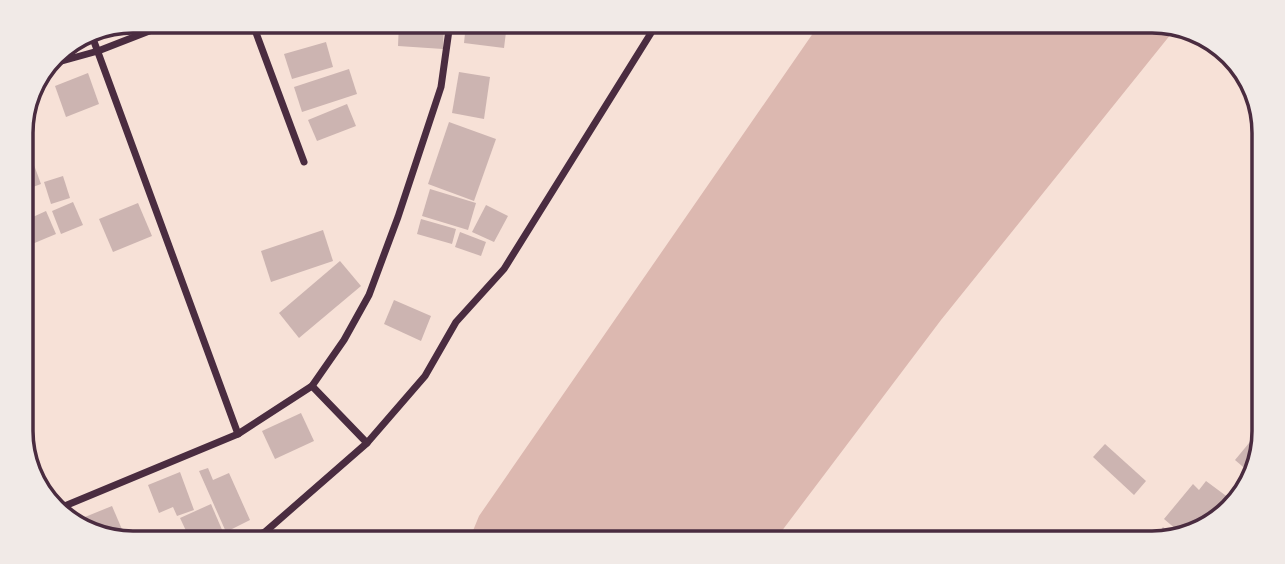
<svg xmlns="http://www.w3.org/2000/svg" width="1285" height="564" viewBox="0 0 1285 564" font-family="Poppins,sans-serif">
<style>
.water{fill:#dcb8b0}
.building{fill:#ccb4b1}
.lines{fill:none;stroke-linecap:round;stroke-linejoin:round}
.minor{stroke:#4a2c40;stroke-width:7}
.rim{fill:none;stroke:#4a2c40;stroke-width:3.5}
</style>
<rect width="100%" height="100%" fill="#f7e1d7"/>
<!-- water -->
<polygon class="water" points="818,26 1175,29 941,320 775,540 470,538 479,516"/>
<!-- building -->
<g class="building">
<polygon points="399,23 444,23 443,49 398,46"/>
<polygon points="466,24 507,24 504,48 464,43"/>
<polygon points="326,42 333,67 292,79 284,54"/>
<polygon points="349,69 357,94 302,112 294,87"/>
<polygon points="459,72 490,77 484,119 452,113"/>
<polygon points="88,73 99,104 66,117 55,86"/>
<polygon points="347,104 356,126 317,141 308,120"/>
<polygon points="449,122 496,139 474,201 428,184"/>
<polygon points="22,123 29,140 21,143 21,125"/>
<polygon points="31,157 41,184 22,191 21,161"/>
<polygon points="63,176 70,198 51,204 44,182"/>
<polygon points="430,189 476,203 468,230 422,216"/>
<polygon points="73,202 83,225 61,234 52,211"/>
<polygon points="138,203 152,236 113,252 99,219"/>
<polygon points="486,205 508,216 494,242 472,232"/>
<polygon points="46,211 56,234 25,247 22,238 22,222"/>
<polygon points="421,219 456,229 452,244 417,234"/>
<polygon points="323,230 333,261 271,282 261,251"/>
<polygon points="460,232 486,242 481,256 455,247"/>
<polygon points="340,261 361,286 299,338 279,313"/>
<polygon points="394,300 431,316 421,341 384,324"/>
<polygon points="301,413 314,441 275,459 262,431"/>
<polygon points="1254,437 1256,439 1256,463 1249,472 1235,460"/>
<polygon points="1105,444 1146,481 1134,495 1093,457"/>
<polygon points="208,468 213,480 229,473 250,520 226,532 199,471"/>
<polygon points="1256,469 1256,474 1239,494 1236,491"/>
<polygon points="180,472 194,510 177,516 173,507 159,513 148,485"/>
<polygon points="1206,481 1233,501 1215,524 1183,535 1164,519 1193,484 1199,490"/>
<polygon points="211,504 223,532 215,536 188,535 180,518"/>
<polygon points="112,506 124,534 90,535 85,531 80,519"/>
<polygon points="1163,527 1175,537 1159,543 1150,543"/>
</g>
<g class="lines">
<!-- minor -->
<g class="minor">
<polyline points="252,22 304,162"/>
<polyline points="92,36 238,434"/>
<polyline points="51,64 98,51 175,21"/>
<polyline points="367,443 425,376 456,322 504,269 656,25"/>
<polyline points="55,510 238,434 312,386 344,340 369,295 398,217 441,87 450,23"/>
<polyline points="257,536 265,532 367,443 312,386"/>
</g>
</g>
<!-- crop -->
<path d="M0 0H1285V564H0ZM133 33H1152A100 100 0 0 1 1252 133V431A100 100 0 0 1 1152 531H133A100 100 0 0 1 33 431V133A100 100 0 0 1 133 33Z" fill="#f1eae7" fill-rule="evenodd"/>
<path class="rim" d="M133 33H1152A100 100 0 0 1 1252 133V431A100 100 0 0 1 1152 531H133A100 100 0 0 1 33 431V133A100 100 0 0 1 133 33Z"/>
</svg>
